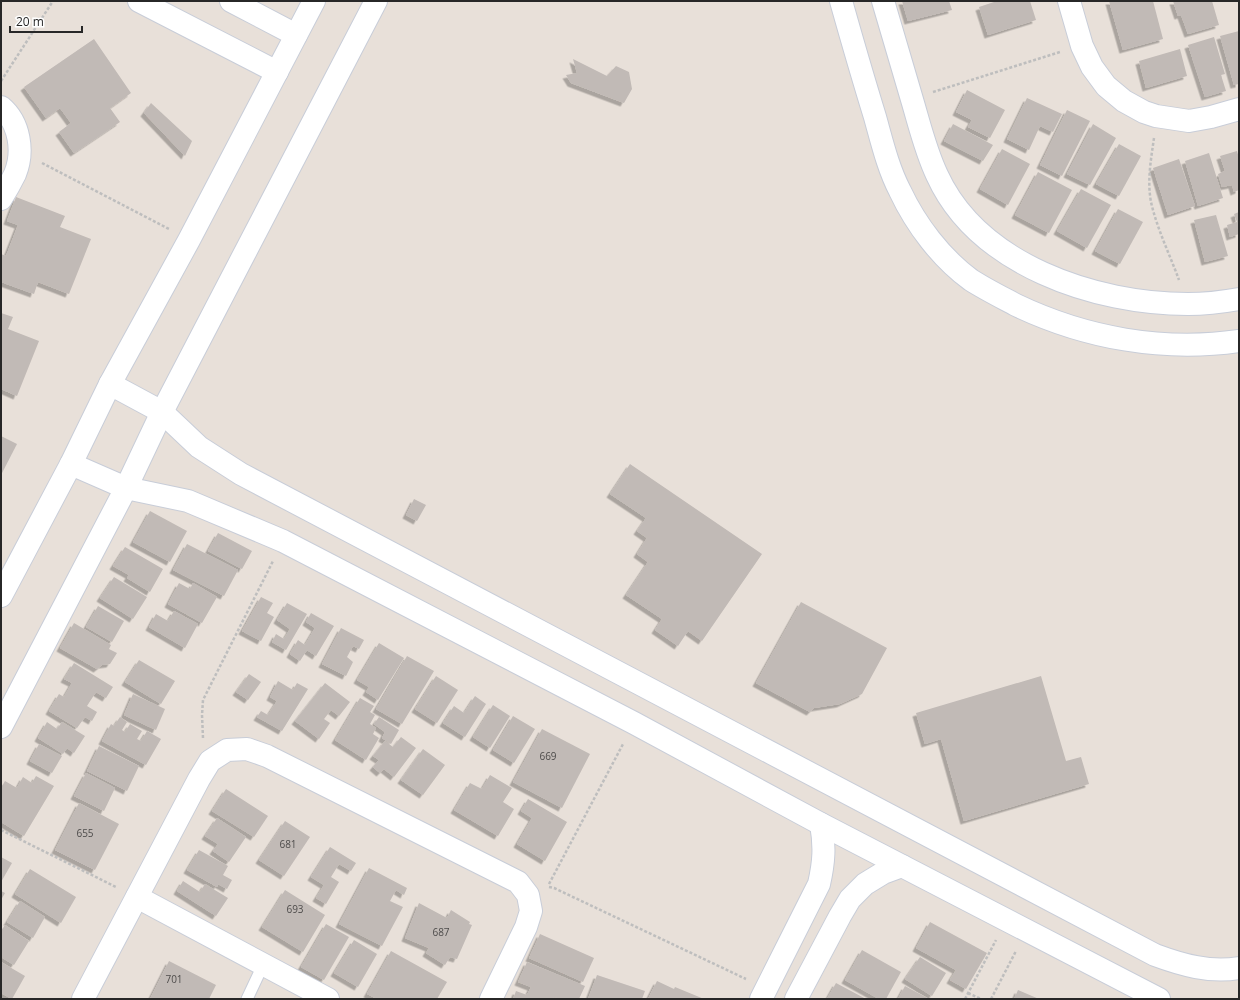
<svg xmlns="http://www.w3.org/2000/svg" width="1240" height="1000" viewBox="0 0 1240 1000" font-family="'Open Sans',sans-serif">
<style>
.building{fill:#c1bab6;filter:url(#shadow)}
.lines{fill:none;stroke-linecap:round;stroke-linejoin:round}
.service-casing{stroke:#c8cdd8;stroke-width:13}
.minor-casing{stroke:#c8cdd8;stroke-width:24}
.tertiary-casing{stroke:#c8cdd8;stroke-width:24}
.path{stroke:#bebebe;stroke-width:2.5;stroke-dasharray:3 2;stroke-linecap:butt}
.service{stroke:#fff;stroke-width:11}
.minor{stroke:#fff;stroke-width:22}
.tertiary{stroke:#fff;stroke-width:22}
.labels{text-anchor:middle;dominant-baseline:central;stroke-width:4;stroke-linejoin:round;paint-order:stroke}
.number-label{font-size:10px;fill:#4e4c4b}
</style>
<defs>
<filter id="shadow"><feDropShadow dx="-3.5" dy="3.5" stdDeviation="0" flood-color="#0004"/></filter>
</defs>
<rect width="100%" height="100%" fill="#e8e0d9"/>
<!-- building -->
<g class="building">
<polygon points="902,1 949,1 952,10 908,21"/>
<polygon points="997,1 1030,1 1036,20 988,35 979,7"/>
<polygon points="1109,1 1153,1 1163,39 1123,50"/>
<polygon points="1173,1 1212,1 1219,25 1188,34 1181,15 1178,16"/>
<polygon points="1239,31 1239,84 1234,85 1220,36"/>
<polygon points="1214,37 1225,74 1221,75 1226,91 1205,97 1188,45"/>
<polygon points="94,39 131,93 110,108 120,122 74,153 59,132 71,123 60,108 46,118 24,87"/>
<polygon points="1180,49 1187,76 1146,88 1139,61"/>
<polygon points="573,59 607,76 616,66 629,72 632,89 624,103 571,83 566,75 577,73"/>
<polygon points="967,90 1005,110 990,138 968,127 972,120 956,112"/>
<polygon points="1027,98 1062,114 1053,132 1040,126 1029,150 1007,139"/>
<polygon points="151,103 192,141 185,156 144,113"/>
<polygon points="1067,110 1090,121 1062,176 1040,165"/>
<polygon points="953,124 993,145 983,161 944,141"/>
<polygon points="1093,124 1116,138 1090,185 1067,174"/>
<polygon points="1119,144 1141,156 1119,196 1096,184"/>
<polygon points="1002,149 1030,164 1008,205 980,189"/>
<polygon points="1237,151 1239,158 1239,190 1234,192 1232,185 1222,187 1218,174 1225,171 1220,156"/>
<polygon points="1209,153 1223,198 1198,206 1185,161"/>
<polygon points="1179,159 1195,206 1168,215 1153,168"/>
<polygon points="1038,172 1072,190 1049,233 1015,215"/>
<polygon points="1081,189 1111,205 1087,248 1057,231"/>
<polygon points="16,197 65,216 60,227 91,239 69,294 38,282 34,294 1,282 1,254 6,256 18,225 7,221"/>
<polygon points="1118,209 1143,222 1120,264 1095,251"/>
<polygon points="1239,212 1239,234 1230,237 1227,225 1237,222 1234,214"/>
<polygon points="1216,215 1228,256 1205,262 1194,220"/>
<polygon points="1,313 13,317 8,329 39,341 17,396 1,389"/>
<polygon points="1,436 17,444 1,475"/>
<polygon points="630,464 762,554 702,641 688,631 678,646 655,630 662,619 626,595 648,562 637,554 647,538 637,531 646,518 610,494"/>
<polygon points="414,499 426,505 417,521 406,515"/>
<polygon points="150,511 187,531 170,562 133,542"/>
<polygon points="218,533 252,551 242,569 208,551"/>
<polygon points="187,544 238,570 224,596 173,570"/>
<polygon points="125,547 163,569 150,592 127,578 129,575 113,566"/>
<polygon points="114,577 147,597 133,619 100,598"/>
<polygon points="179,583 190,589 193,583 217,597 202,623 168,604"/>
<polygon points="261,597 273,603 267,613 274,617 261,641 242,631"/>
<polygon points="801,602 887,648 862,694 840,704 814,708 810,712 756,683"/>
<polygon points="287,603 307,614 286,650 272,642 276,634 284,639 290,629 277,620"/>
<polygon points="98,606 124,621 112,642 86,627"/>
<polygon points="174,611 198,624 185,648 149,627 156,614 168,621"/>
<polygon points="311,613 334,626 316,656 307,650 300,661 290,654 298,640 305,645 315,628 306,622"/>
<polygon points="74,623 111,645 109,649 117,653 110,664 102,665 97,669 60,648"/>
<polygon points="341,628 364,640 359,649 353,646 347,657 353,662 346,676 322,664"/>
<polygon points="379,643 404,658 378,700 366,692 369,687 357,680"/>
<polygon points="407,656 434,671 402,724 376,709"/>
<polygon points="139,660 175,681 161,704 125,682"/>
<polygon points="74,663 113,687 106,698 96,692 87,706 97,712 92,721 85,717 77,728 49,711 59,694 64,697 72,683 64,679"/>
<polygon points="249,674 261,682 248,700 236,692"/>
<polygon points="436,676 458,690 437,723 415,709"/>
<polygon points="1041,676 1066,761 1081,757 1089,784 964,821 941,739 925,744 916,713"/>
<polygon points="278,681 293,690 297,683 308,689 282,731 257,717 261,711 268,715 277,701 270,697"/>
<polygon points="325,683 350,702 339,716 331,710 324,719 330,723 319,739 295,721"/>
<polygon points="133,694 165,709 156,730 124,715"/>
<polygon points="475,696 486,704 465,737 443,723 454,706 464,713"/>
<polygon points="360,698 374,706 370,712 375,715 370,724 376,728 373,734 379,738 366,760 335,740"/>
<polygon points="493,705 510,716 490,748 473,737"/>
<polygon points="513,716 535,729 514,763 493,750"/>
<polygon points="120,717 127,722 122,730 125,732 130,724 142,731 137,739 141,741 147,731 161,739 146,765 102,741 111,724 114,726"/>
<polygon points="379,717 399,730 391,744 382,738 385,732 374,724"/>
<polygon points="47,722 57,729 62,722 85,736 74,753 67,748 63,754 38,738"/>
<polygon points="542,729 590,754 562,808 513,782"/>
<polygon points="401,737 416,748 394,777 384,769 380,773 373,767 379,760 373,756 385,741 393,747"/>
<polygon points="39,744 62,756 52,773 30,761"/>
<polygon points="99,746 139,766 127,791 87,771"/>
<polygon points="423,749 445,765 423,795 401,780"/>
<polygon points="86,773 115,788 104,811 74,796"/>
<polygon points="490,775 512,788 503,802 514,809 498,836 454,810 470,783 482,789"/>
<polygon points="36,776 54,786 24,836 1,822 1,788 5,781 17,788 23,777 32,783"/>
<polygon points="226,789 268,816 254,837 212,811"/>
<polygon points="528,799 567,822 545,861 517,844 532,818 521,811"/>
<polygon points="79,803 119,824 95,870 55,850"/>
<polygon points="217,818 246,837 229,862 213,851 218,844 205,836"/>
<polygon points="285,821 310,837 284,876 259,860"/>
<polygon points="330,847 356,863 351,871 339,864 331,877 339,882 326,904 316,898 324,885 311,877"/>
<polygon points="199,850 228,866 223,875 232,880 227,889 218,884 217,887 187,870"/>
<polygon points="1,857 12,863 1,882"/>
<polygon points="369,868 407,888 404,895 396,890 390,901 403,907 382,946 339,924"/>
<polygon points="30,869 76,897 61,923 15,894"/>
<polygon points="183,881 200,892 205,884 228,898 216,916 177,891"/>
<polygon points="285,890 325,915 303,952 262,927"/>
<polygon points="1,891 5,893 1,900"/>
<polygon points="20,901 45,917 33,938 7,922"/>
<polygon points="419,903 447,918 451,910 470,922 469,924 472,925 457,959 450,957 445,965 426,953 429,948 405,938"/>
<polygon points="930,922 987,953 966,989 950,980 956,970 916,948"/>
<polygon points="326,924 349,937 324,980 301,967"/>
<polygon points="5,925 29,941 14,965 1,957 1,931"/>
<polygon points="540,934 594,958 583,982 529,958"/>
<polygon points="354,940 377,954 358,987 334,973"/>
<polygon points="862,950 901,972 886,999 879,999 845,980"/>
<polygon points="391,951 447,982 437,999 377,999 367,994"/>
<polygon points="920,957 946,973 932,996 905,979"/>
<polygon points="169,961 216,985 209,999 150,999"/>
<polygon points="1,962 25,976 12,999 1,993"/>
<polygon points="527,962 585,986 579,999 560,999 554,997 553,999 513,999 516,991 527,995 531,987 518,982"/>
<polygon points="597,975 645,991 642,999 588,999"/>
<polygon points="657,981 674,989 675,987 704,999 648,999"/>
<polygon points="836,983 866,999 827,999"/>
<polygon points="905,986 929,999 898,999"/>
<polygon points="1018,990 1039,999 1014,999"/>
</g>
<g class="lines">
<defs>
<polyline id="service" points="247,999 263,965"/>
<g id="minor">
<polyline points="139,1 277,72"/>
<polyline points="231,1 296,35"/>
<path d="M841,1C852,40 863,78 875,117C882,142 888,168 900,191C916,225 941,258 971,280C985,289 1001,297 1016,305C1085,338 1163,352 1239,341"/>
<path d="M883,1C893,35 903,69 913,103C920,127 926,152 937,175C978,265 1095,304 1188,304C1205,304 1222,302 1239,299"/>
<polyline points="1069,1 1082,46 1092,67 1106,86 1124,101 1144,112 1156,116 1189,121 1211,117 1239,109"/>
<path d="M1,107C20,123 24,152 15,174C11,182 6,191 1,199"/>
<path d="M110,384L162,412L199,447L241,474L1155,955C1182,965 1210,973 1239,968"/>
<polyline points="71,464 126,488 188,501 283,541 634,723 821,824 1159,999"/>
<polyline points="137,897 328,999"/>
<polyline points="83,999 199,779 210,761 227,750 247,749 267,756 518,882 528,895 531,911 526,927 491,999"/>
<path d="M761,999L819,884C824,862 825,846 821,824"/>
<polyline points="796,999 840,916 850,899 865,884 883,873 902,866"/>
</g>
<g id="tertiary">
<polyline points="1,596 71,464 110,384 189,240 314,1"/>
<polyline points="1,727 126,488 162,412 376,1"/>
</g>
</defs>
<!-- service casing -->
<use href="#service" class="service-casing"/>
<!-- minor casing -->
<use href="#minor" class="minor-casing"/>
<!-- tertiary casing -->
<use href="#tertiary" class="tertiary-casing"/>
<!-- path -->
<g class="path">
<polyline points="1,81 53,1"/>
<polyline points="933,92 1060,52"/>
<path d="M1154,138C1151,159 1147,181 1151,202C1157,229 1170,255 1179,280"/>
<polyline points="42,163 169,229"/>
<polyline points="203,738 202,715 203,700 273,561"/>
<polyline points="1,830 116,887"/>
<polyline points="549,884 623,744"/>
<polyline points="549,887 554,888 746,979"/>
<polyline points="968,993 981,999"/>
<polyline points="965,999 996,940"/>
<polyline points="991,999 1016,951"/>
</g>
<!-- service -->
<use href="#service" class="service"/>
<!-- minor -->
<use href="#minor" class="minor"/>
<!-- tertiary -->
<use href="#tertiary" class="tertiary"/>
</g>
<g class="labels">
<!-- number labels -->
<g class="number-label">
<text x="548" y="756">669</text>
<text x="85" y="833">655</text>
<text x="288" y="844">681</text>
<text x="295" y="909">693</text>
<text x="441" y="932">687</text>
<text x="174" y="979">701</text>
</g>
</g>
<!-- border -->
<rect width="1240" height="1000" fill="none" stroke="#272727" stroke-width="4"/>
<!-- scale -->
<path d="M10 26v6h72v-6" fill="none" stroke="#272727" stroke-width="2"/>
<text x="16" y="26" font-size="12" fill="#272727" stroke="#ffffff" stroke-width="3" paint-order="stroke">20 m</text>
</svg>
